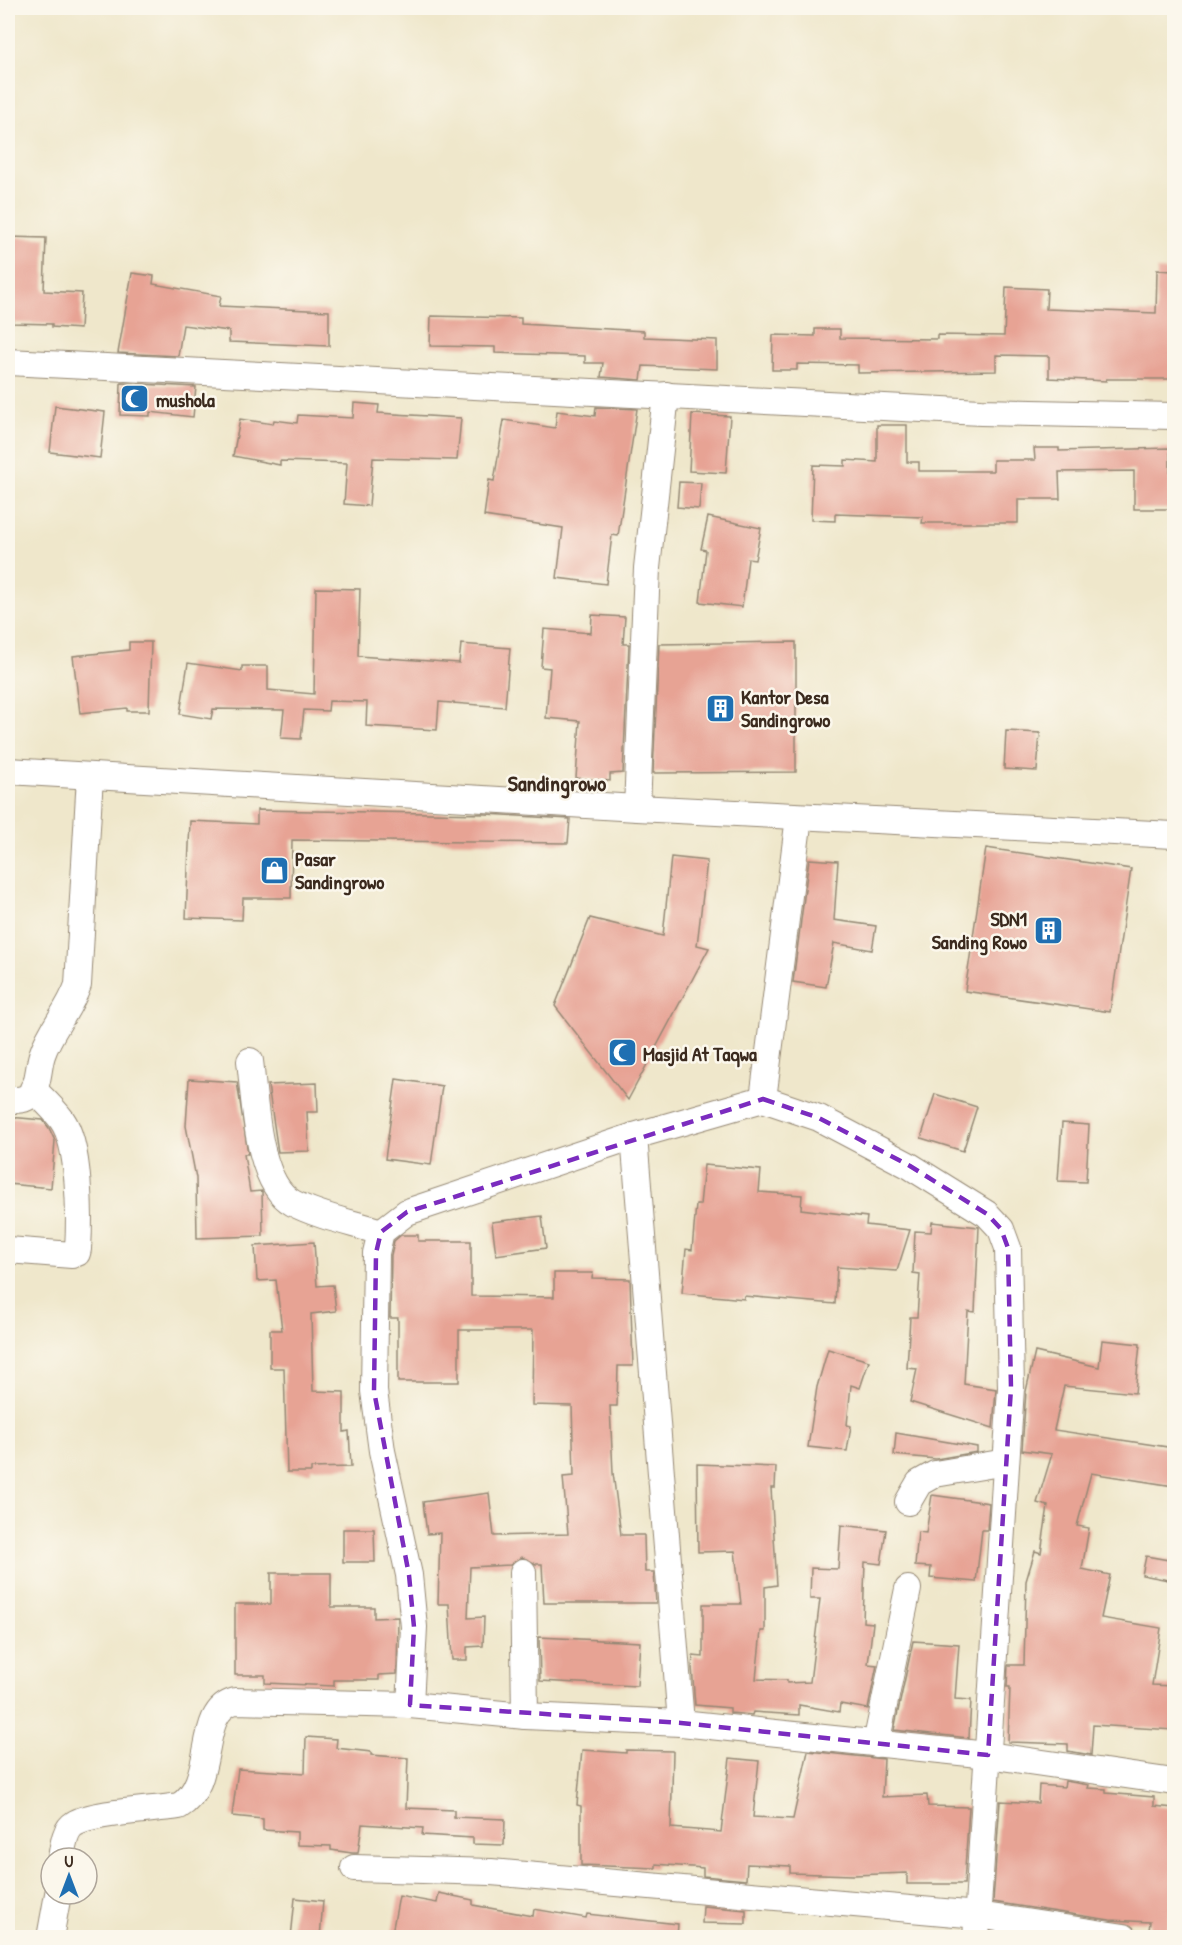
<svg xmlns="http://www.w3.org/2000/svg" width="1182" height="1945" viewBox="0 0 1182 1945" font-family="'Patrick Hand',sans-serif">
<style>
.building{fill:#e7a394}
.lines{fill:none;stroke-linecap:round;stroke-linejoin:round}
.street-casing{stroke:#958874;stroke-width:28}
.street{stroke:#fff;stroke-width:26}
.marked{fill:none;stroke:#7b2cbf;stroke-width:4.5;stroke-dasharray:12 8;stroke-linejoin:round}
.labels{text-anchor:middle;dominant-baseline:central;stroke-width:5;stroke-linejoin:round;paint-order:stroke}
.poi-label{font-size:20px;font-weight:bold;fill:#3b2a1e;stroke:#fbf7ec;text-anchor:start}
.quarter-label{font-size:22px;font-weight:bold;fill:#3b2a1e;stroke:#fbf7ec}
</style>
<rect width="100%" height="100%" fill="#fbf7ec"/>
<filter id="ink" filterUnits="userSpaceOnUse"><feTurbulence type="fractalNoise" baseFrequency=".0167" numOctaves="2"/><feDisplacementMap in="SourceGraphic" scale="12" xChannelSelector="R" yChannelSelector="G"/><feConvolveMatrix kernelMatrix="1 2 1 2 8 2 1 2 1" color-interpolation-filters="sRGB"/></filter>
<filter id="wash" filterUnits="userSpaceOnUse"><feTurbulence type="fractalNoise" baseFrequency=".008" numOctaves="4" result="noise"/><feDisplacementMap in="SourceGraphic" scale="24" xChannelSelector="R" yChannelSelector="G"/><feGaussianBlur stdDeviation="1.35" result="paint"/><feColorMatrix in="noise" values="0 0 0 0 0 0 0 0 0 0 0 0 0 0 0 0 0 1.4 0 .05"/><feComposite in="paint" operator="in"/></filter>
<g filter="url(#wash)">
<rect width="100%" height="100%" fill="#efe7cb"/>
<g id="blocks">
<!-- building -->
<g class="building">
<polygon points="8,237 46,238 44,291 82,293 80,329 52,327 52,324 12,323 13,319 8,319"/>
<polygon points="1157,270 1174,271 1174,379 1106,379 1106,381 1049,378 1049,356 996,355 996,371 858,373 858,365 797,364 797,370 772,370 773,335 815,336 815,329 840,329 840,338 937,339 937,335 1004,336 1006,287 1047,289 1046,309 1156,313"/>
<polygon points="132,273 154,276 153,284 221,296 219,306 329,311 329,346 229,342 229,331 183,325 178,356 118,353"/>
<polygon points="431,316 521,318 521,324 644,331 644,337 717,340 717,369 643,366 641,380 601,377 603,363 585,363 585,356 495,353 495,347 430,346"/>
<polygon points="121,383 196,387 193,417 150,412 150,416 120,415"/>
<polygon points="354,403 379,405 378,413 461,418 457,460 373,458 369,506 344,504 347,463 280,461 280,465 233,456 240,419 273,424 274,420 297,423 298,415 353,418"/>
<polygon points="55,406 105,412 100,458 50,452"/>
<polygon points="596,407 637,409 618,536 612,535 606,584 557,578 563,528 484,516 489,480 494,481 504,420 555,428 557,411 595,416"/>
<polygon points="692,414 730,416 726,473 689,471"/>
<polygon points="877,425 907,425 907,462 919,462 919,471 993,471 993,460 1035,460 1034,448 1059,448 1059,451 1170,448 1170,509 1134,509 1134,471 1059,472 1060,499 1018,499 1018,523 922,523 923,517 835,514 835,521 811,520 813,465 845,466 845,460 877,462"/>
<polygon points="679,482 701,483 699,509 677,507"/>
<polygon points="708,517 761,528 755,560 748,559 742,607 700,602 706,550 701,549"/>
<polygon points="316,588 360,589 358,656 459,663 461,644 510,648 505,707 439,702 437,730 366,726 367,702 329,701 328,711 304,710 301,739 281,738 284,710 213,709 211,719 180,714 188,663 242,671 242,666 268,666 268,690 314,694"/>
<polygon points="592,615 625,617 623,644 629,644 623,773 610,774 610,781 576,778 580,721 546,718 550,668 541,667 544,629 591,633"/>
<polygon points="129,642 151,642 149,711 127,711 127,708 80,713 73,656 129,650"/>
<polygon points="796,642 796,772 653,773 659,644"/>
<polygon points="1006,731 1040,733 1037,771 1004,769"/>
<polygon points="257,810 486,814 570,819 568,843 292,840 291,898 243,898 242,920 186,918 190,821 257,824"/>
<polygon points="986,848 1131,869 1110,1012 965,991"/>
<polygon points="671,857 707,861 697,945 709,948 628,1100 555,1006 590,918 663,936"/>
<polygon points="809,859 838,861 834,920 876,926 872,950 834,943 826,987 793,982"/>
<polygon points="189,1079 237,1082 248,1154 244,1154 250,1192 262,1191 263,1236 197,1238 196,1178 186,1126"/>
<polygon points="396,1079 442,1086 431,1165 385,1159"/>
<polygon points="317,1083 318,1112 307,1112 309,1151 278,1152 268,1085"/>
<polygon points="935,1094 977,1107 963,1151 921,1138"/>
<polygon points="9,1117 43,1120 49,1128 55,1141 51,1188 8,1184"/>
<polygon points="1062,1123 1089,1125 1086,1182 1058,1181"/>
<polygon points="704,1165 761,1170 759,1192 802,1195 801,1209 867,1217 866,1225 910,1230 897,1271 837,1267 835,1304 744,1296 744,1299 682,1293 686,1249 692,1250 696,1205 700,1205"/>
<polygon points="542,1216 546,1248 496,1255 492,1222"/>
<polygon points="932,1222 979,1227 975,1312 968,1311 964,1384 996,1389 993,1428 910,1402 917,1369 907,1368 910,1317 917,1317 920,1274 913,1273 915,1231 931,1232"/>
<polygon points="401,1235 418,1235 418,1241 471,1241 471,1296 554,1297 554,1273 593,1273 592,1278 630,1279 633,1366 618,1366 617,1406 610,1406 613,1473 621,1535 644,1535 645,1572 654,1572 656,1603 544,1603 542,1564 536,1564 522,1557 510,1565 470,1567 468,1618 484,1617 483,1646 467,1647 467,1660 452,1660 449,1604 438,1604 440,1533 427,1534 423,1502 489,1493 494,1536 568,1534 563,1477 574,1476 572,1406 532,1405 533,1330 459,1330 459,1382 398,1382 398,1318 390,1318 391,1255 394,1241"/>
<polygon points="314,1242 317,1286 333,1285 336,1311 311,1314 313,1391 344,1392 344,1432 349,1431 351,1467 311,1468 311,1472 287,1472 284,1368 270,1368 270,1330 282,1330 276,1280 257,1281 255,1246"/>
<polygon points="1102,1340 1140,1344 1135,1393 1064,1386 1054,1430 1174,1448 1174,1486 1091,1473 1077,1526 1089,1528 1082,1569 1110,1575 1101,1618 1161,1628 1152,1685 1174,1686 1174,1730 1093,1725 1091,1755 1068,1751 1068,1744 1008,1742 1010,1687 1007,1687 1008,1665 1024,1665 1026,1581 1035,1551 1041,1553 1048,1506 1037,1503 1052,1454 1022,1450 1026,1391 1035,1352 1099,1367"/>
<polygon points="828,1349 869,1361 860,1388 851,1385 847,1425 851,1426 847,1451 808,1447 817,1387"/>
<polygon points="896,1433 977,1447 977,1452 936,1459 894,1455"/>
<polygon points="697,1464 776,1467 775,1488 771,1488 777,1585 765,1587 765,1631 761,1631 756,1679 787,1680 787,1683 810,1682 820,1599 810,1599 811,1568 838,1569 841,1525 886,1530 881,1564 865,1562 863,1622 873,1623 868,1664 877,1665 868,1709 840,1704 839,1712 799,1705 799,1715 753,1712 752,1715 730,1713 730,1708 695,1705 692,1667 693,1656 703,1657 703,1604 741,1604 735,1551 698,1552"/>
<polygon points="932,1495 989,1503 987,1530 982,1530 976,1582 930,1578 931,1567 915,1566 918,1532 926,1533"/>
<polygon points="343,1529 374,1529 375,1562 343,1562"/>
<polygon points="1146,1556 1174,1561 1174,1581 1142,1575"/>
<polygon points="271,1573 331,1573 331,1607 374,1607 374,1618 398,1617 397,1674 379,1675 379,1680 334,1680 334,1686 265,1683 265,1675 235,1675 235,1604 271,1604"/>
<polygon points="539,1637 640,1642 637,1686 540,1681"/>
<polygon points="913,1641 959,1644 955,1699 971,1700 969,1738 894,1730"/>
<polygon points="306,1737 337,1739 336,1748 371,1752 371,1755 408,1758 406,1808 454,1810 454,1817 505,1819 504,1845 473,1844 473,1838 422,1835 423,1828 362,1824 358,1853 352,1853 331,1850 331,1846 297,1845 297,1832 263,1830 263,1819 232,1816 238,1769 305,1773"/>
<polygon points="582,1750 626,1753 626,1750 673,1751 671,1828 721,1832 730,1758 759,1761 753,1817 793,1819 808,1751 884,1759 882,1797 927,1795 928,1806 969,1807 964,1884 907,1884 907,1873 853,1875 790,1873 790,1866 747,1864 746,1880 703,1876 703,1868 656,1864 656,1868 581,1865 581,1806 577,1805"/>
<polygon points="1065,1781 1089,1785 1088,1788 1106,1789 1106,1793 1154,1797 1154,1806 1174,1808 1174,1883 1167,1938 1148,1938 1150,1922 1110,1920 993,1902 1000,1801 1038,1803 1039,1785 1064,1787"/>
<polygon points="439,1893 473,1900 473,1905 533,1916 534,1909 586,1918 587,1914 678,1924 677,1938 391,1938 399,1896 437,1903"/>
<polygon points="295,1898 323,1901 320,1938 291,1938"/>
<polygon points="703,1906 746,1910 746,1924 702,1923"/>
</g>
</g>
</g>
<g filter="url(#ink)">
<use href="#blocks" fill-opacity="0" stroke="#958874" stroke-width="1.5"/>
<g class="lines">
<defs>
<g id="street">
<polyline points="8,362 981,412 1174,416"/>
<polyline points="8,771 637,808 1174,835"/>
<polyline points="637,808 647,568 666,395"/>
<path d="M250,1061C255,1099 256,1183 293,1203C320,1217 353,1223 381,1232"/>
<polyline points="763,1099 799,817"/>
<path d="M8,1100C15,1100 24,1101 30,1095C39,1086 38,1067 42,1055C50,1030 69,1011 78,985L90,776"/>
<polyline points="634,1136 681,1723"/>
<path d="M8,1250L72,1255L77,1253L78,1249C80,1218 80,1145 62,1120C54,1109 43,1099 33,1089"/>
<polyline points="908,1502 919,1483 935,1474 1006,1462"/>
<polyline points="523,1572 525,1716"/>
<polyline points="410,1705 414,1627 409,1575 382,1451 374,1391 376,1253 381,1232 407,1212 634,1136 763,1099 819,1118 910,1166 987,1214 1001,1229 1008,1248 1011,1388 976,1938"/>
<polyline points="876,1744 908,1589"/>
<path d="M61,1858C63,1848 64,1830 74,1824C92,1812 155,1810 179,1806C218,1783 195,1711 235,1701L410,1705L525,1716L681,1723L988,1755L1174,1782"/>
<polyline points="354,1868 491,1872 978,1915 1124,1937"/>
<polyline points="50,1938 58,1894"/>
</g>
</defs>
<!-- street casing -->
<use href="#street" class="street-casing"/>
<!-- street -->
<use href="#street" class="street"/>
</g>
</g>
<!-- marked area -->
<path class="marked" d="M763,1099L819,1118L910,1166L987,1214L1001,1229L1008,1248L1011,1388L988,1755L681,1723L410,1705L414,1627L409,1575L374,1391L376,1253L381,1232L407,1212Z"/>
<!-- icons -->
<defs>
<symbol id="mosque-square" viewBox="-11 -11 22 22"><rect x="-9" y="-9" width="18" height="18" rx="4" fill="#1f6fb2" stroke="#fbf7ec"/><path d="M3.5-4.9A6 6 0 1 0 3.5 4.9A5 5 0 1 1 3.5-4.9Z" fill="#fff"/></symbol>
<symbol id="building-square" viewBox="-11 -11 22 22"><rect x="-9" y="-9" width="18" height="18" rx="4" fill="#1f6fb2" stroke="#fbf7ec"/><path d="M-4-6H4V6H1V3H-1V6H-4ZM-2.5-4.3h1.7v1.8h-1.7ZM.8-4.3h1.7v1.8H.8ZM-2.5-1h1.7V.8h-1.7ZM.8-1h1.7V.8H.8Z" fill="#fff"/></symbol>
<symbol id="shop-square" viewBox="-11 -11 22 22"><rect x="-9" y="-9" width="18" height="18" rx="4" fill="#1f6fb2" stroke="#fbf7ec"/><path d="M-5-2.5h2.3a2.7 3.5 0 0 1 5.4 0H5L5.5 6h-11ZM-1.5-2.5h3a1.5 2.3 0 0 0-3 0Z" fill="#fff"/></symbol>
</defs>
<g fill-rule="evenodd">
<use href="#mosque-square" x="118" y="382" width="33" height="33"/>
<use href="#building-square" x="704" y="692" width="33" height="33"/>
<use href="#shop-square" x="258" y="854" width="33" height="33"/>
<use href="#building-square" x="1032" y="914" width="33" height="33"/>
<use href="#mosque-square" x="606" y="1036" width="33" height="33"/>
</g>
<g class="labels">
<!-- poi labels -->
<g class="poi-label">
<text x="156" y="399">mushola</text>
<text x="741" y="696">Kantor Desa<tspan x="741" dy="23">Sandingrowo</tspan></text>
<text x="295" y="858">Pasar<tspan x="295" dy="23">Sandingrowo</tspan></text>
<text x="1027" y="918" text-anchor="end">SDN1<tspan x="1027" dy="23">Sanding Rowo</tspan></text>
<text x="643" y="1053">Masjid At Taqwa</text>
</g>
<!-- quarter labels -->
<g class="quarter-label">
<text x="557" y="783">Sandingrowo</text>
</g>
</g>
<!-- margin -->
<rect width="1182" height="1945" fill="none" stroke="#fbf7ec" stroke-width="30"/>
<!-- north arrow -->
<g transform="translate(69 1876)"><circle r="28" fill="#fbf7ec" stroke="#aea59a" stroke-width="1.5"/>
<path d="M0-4.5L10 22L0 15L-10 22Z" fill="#1f6fb2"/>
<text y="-9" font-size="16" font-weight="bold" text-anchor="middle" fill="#3b2a1e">U</text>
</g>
</svg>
